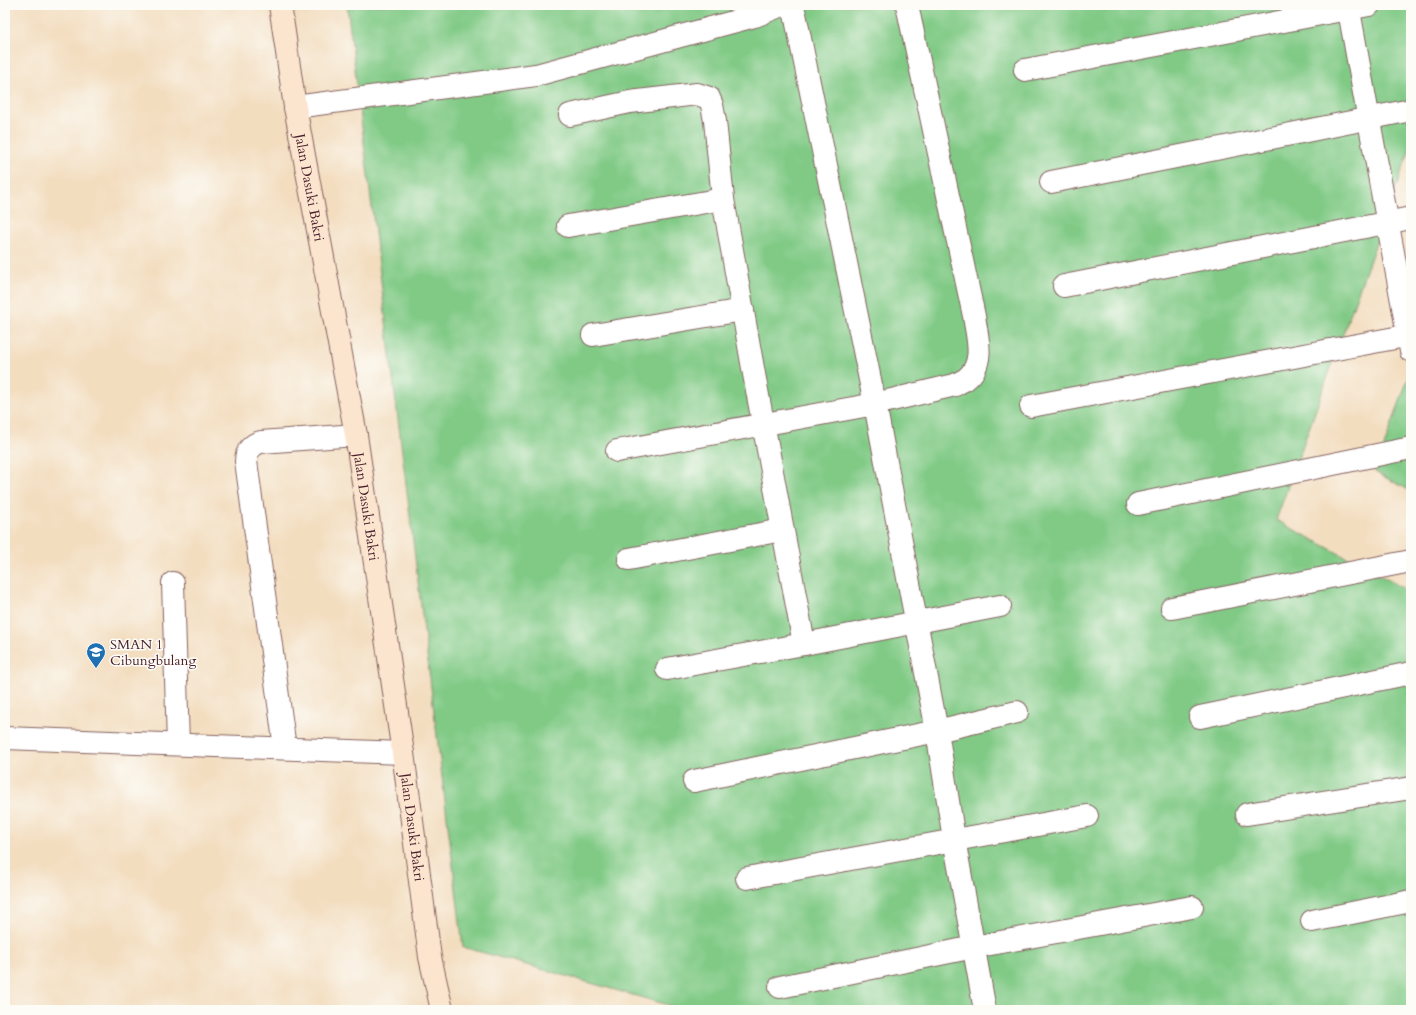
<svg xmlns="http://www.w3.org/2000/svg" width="1416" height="1015" viewBox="0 0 1416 1015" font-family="Cardo,serif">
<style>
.green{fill:#81ca86;stroke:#667458}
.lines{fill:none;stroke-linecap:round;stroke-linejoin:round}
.street-casing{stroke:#85625f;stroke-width:24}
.secondary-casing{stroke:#85625f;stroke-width:24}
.street{stroke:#fff;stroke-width:22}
.secondary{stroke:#fbe5cf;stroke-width:22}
.labels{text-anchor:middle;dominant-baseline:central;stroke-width:3;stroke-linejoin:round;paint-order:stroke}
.street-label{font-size:14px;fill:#4a1f2b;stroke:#fdfcf7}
.poi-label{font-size:14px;fill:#4a1f2b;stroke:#fdfcf7;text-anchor:start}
</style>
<rect width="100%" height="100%" fill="#fdfcf7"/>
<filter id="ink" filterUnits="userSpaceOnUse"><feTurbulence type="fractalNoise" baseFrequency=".025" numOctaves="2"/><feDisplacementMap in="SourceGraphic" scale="8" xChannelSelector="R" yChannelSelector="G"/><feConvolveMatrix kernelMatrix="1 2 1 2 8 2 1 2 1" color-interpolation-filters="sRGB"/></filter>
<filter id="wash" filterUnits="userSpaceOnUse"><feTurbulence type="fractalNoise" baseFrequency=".012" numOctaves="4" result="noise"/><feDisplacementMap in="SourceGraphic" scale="16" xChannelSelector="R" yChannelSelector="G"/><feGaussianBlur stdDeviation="0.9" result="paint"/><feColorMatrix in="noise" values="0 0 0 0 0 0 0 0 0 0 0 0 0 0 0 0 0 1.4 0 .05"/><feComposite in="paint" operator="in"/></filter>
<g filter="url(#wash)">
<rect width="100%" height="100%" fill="#f3ddbf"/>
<!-- green -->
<g class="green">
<polygon points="347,5 1411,5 1411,146 1276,520 1411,592 1411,1010 686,1010 463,947"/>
<polygon points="1411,370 1411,491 1375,472"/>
</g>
</g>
<g filter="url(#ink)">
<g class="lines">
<defs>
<g id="street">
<polyline points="788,5 795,14 875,404 937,731 954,839 985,1010"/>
<polyline points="1348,5 1411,351"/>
<polyline points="1025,70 1369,5"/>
<polyline points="295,107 536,75 755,16 782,5"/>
<polyline points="570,115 630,102 697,94 709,98 712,105 715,121 723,199 754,374 804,644"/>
<polyline points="1051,182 1411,110"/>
<polyline points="568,226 723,199"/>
<polyline points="1064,286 1411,218"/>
<polyline points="593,335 743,310"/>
<polyline points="1031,406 1411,335"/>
<path d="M617,451L875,404L955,385C958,383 963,381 966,379C986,363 977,337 974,316L907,5"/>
<polyline points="1138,504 1411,448"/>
<polyline points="629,559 782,530"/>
<polyline points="173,583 178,744"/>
<polyline points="1172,608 1411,561"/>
<polyline points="667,669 804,644 1000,606"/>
<polyline points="1200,717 1411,673"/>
<polyline points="5,738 403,753"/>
<path d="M285,748L246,461C246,451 252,444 261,442L356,435"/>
<polyline points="694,781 937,731 1017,712"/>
<polyline points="1247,814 1411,788"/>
<polyline points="747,878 1087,816"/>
<polyline points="1312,921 1411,901"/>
<polyline points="780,987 974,947 1192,907"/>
</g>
<g id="secondary">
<path id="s1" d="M280,5L295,107L356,435L403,753L430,957L442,1010"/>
</g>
</defs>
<!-- street casing -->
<use href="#street" class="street-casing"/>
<!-- secondary casing -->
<use href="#secondary" class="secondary-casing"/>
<!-- street -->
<use href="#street" class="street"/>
<!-- secondary -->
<use href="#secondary" class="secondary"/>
</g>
</g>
<!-- icons -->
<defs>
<symbol id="school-pin" viewBox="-11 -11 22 30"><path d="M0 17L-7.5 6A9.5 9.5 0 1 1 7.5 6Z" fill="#1f6fb2" stroke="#fdfcf7"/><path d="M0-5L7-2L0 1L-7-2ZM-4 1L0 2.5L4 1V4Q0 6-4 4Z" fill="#fff"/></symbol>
</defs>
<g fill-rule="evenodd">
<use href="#school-pin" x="85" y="641" width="22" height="30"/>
</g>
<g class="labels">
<!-- street labels -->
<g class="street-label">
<text stroke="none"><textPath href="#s1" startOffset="185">Jalan Dasuki Bakri</textPath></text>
<text stroke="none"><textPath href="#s1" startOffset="509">Jalan Dasuki Bakri</textPath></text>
<text stroke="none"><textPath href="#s1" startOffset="833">Jalan Dasuki Bakri</textPath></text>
</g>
<!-- poi labels -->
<g class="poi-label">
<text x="110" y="644">SMAN 1<tspan x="110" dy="16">Cibungbulang</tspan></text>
</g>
</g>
<!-- margin -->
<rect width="1416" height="1015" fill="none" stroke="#fdfcf7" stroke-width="20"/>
</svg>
